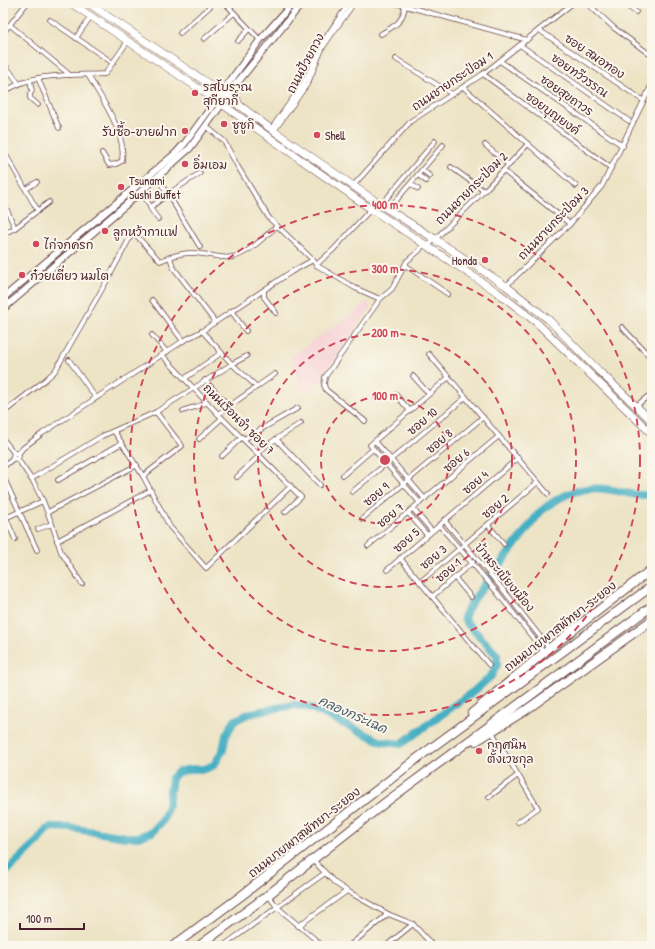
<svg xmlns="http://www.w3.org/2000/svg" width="655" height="949" viewBox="0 0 655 949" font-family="'Patrick Hand','Playpen Sans Thai',sans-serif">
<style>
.built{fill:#f6cfd5}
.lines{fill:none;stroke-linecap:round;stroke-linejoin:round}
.river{stroke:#44afc3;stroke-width:8}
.street-casing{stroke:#623d42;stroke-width:5.5}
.secondary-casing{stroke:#623d42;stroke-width:8}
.primary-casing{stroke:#623d42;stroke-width:8}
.highway-casing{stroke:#623d42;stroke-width:10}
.street{stroke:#fff;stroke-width:4}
.secondary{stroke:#fff;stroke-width:6}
.primary{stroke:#fff;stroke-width:7}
.highway{stroke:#fff;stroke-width:8}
.ring{fill:none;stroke:#d1495b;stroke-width:2;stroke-dasharray:7 5}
.poi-dot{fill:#d1495b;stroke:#fbf7ec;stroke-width:1.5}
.labels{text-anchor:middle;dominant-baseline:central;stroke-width:4;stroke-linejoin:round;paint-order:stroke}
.street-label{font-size:12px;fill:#4a1f2b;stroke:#fbf7ec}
.poi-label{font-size:12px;fill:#4a1f2b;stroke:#fbf7ec;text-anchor:start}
.water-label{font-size:13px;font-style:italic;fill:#485968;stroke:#fbf7ec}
.centre{fill:#d1495b;stroke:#fbf7ec;stroke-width:2}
.ring-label{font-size:12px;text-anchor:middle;font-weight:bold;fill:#d1495b;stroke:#fbf7ec;stroke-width:4;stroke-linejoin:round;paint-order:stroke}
</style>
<rect width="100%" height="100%" fill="#fbf7ec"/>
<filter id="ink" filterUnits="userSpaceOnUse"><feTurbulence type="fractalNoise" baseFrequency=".025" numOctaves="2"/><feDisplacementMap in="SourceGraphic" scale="8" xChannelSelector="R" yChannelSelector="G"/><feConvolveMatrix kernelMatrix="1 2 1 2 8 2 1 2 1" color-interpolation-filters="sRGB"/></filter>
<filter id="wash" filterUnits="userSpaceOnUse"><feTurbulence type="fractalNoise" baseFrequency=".012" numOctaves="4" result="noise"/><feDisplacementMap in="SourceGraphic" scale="16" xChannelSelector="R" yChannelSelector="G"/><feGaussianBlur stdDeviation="0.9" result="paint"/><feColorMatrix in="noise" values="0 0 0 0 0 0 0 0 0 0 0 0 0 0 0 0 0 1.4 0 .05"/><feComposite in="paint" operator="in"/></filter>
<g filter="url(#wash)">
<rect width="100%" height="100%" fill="#ede4c6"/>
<!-- built -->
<polygon class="built" points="367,302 371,307 322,377 308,394 301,385 289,357 346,318"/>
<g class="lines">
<!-- river -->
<path class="river" d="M3,875L37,842L46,830L53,827L70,828L126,837H138L152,832L163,820L168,806L172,778L178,772L191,769H205L214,765L223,750L226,735L234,721L248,714L271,709L295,705L311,708L382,742L401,744L474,691L491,676L497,665V655L466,622L464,617L471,603L540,512C561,494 584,484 612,490C627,493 637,497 652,494"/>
</g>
</g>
<g filter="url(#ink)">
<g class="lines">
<defs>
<g id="street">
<polyline points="225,3 260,40"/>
<polyline points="395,3 527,40"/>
<polyline points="503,3 504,3"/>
<polyline points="587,3 614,28 652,56"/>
<polyline points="622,3 636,12"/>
<polyline points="589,5 595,3"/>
<polyline points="50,20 113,63"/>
<polyline points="10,25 70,75"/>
<polyline points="539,30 641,99"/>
<polyline points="3,33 27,3"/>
<polyline points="180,33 214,3"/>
<path d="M381,34C395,25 402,24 405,6"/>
<polyline points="76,38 91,16"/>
<polyline points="204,39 234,13"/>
<polyline points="238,41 249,29"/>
<polyline points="520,45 629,121"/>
<polyline points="396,59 452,94"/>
<polyline points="500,61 623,146"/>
<polyline points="3,62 19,84"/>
<polyline points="483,74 611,168"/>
<path d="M88,75C101,98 127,133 122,161L116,164L109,165L102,153"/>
<polyline points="38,78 59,128"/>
<polyline points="30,80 32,91 30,94 30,98 38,105"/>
<polyline points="463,87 576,186"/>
<path d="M3,92C14,86 26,80 38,78C60,74 83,75 105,74L128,41"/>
<polyline points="206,126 224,141 238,167 269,218 313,260 316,265 355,288 380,299 392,289 407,261 420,250 423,243"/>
<polyline points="271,129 303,84 311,68 320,46 349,3"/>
<polyline points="274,131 308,83 323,47 354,3"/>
<polyline points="485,145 509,165"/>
<polyline points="3,150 38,211"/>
<polyline points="451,167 484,191"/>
<polyline points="422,170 430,176"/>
<polyline points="504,171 570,224"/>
<polyline points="418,175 426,181"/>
<polyline points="157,178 168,194 200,247"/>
<polyline points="411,184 418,189"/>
<polyline points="353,186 411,121 483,74 573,3"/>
<polyline points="26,189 37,182"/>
<polyline points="141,192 151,207 168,194 200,173"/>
<polyline points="3,201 15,228"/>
<polyline points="381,205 435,141"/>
<polyline points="151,207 150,208 158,219"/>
<polyline points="388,210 443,145"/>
<polyline points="3,234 15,228 49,202"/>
<polyline points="428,246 484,191 528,144"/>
<polyline points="170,257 173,267 215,322"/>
<polyline points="316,265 333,250 371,209"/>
<polyline points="405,265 448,294"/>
<polyline points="506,286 570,224 602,186 652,84"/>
<polyline points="264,290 264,297 276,313"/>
<polyline points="152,300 183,341"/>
<polyline points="231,311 246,331"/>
<polyline points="622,327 652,359"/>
<polyline points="202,331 232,364 257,387"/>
<polyline points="152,335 167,352"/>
<polyline points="429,354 548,494"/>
<polyline points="162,355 218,414 301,497 285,512"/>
<polyline points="69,360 96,398"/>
<polyline points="413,376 429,394"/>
<polyline points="184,379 221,353"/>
<polyline points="205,380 228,405"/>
<polyline points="396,395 410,411"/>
<polyline points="636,406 652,393"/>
<path d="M183,411C193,406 197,409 207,402"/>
<path d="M3,413L44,381L55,371L109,277L133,232L160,261C174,255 187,251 202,254C212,255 224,259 233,257C248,254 265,236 277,226"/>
<polyline points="218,414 275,374"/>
<polyline points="365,421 326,390 324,385 325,377 380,299"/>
<polyline points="114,431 143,476 170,527 206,568 291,486"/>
<polyline points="3,439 14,453"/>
<polyline points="199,439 222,418"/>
<polyline points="244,439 298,408"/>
<polyline points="276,439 320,485"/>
<polyline points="375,441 425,499"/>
<polyline points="258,453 267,445 301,423"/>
<circle cx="16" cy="456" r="3"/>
<polyline points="18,454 23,448 43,433 96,398 183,341 202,331 291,272 313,260"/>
<polyline points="222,456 242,437"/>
<polyline points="17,458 34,483 43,501 52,524 61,552 82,584"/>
<polyline points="3,467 14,458"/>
<polyline points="343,475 373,449"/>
<polyline points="3,476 37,550"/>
<polyline points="143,476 182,446 156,412"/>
<polyline points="237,477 260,455"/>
<polyline points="31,479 102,436 156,412 232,364 247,356"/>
<polyline points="58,480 122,443"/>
<polyline points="352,492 466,397"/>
<polyline points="420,503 370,445 449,377"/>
<polyline points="413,509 432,531"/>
<polyline points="3,511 15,539"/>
<polyline points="48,512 137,465"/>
<polyline points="408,513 427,535"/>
<polyline points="3,519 43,501"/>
<polyline points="362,519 483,417"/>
<polyline points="444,520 505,592 549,648"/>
<polyline points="439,525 496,591 544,652"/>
<polyline points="488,525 504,544"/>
<polyline points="38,529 52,524"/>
<polyline points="57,541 151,490"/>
<polyline points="368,546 499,436"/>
<polyline points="400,558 489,665"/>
<polyline points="387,570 518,458"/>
<polyline points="455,578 471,597"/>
<polyline points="420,582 538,482"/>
<polyline points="433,596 473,562"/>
<polyline points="492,732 538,808 518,822"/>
<polyline points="489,797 518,775"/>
<polyline points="313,860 335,883 347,891 388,914 413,924 433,946"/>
<polyline points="268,895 277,907 323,946"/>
<polyline points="298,926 347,891"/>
<polyline points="223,946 325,873"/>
<polyline points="349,946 388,914"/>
<polyline points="386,946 413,924"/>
</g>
<g id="secondary">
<polyline points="3,298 176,153 185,143 260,40 293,3"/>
<polyline points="3,309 129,202 190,148 237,83 302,3"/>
</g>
<g id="primary">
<polyline points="71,3 216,100 371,209 497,292 536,322 652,434"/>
<polyline points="88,3 227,96 271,129 381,205 435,239 506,286 549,320 599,371 652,421"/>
<polyline points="237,83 235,93 239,106"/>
</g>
<g id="highway">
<polyline points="472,713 547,650 652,569"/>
<polyline points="476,741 526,710 652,620"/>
<polyline points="173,946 241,896 419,757 652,586"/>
<polyline points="199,946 268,895 386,802 652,606"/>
</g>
</defs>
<!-- street casing -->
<use href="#street" class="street-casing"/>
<!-- secondary casing -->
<use href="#secondary" class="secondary-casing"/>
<!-- primary casing -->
<use href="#primary" class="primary-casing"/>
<!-- highway casing -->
<use href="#highway" class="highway-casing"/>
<!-- street -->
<use href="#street" class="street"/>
<!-- secondary -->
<use href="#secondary" class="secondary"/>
<!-- primary -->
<use href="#primary" class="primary"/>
<!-- highway -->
<use href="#highway" class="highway"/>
</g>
</g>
<!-- distance rings -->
<g class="ring">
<circle cx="385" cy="460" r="64"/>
<circle cx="385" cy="460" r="127"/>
<circle cx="385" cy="460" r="191"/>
<circle cx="385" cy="460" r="255"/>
</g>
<!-- markers -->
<g class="poi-dot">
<circle cx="195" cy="93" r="4"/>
<circle cx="224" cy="124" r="4"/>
<circle cx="185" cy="131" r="4"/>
<circle cx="317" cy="135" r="4"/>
<circle cx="185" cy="164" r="4"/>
<circle cx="121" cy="187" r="4"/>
<circle cx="105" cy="231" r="4"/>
<circle cx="36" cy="244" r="4"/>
<circle cx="485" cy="260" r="4"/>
<circle cx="22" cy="275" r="4"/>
<circle cx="479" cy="751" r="4"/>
</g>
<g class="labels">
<!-- street labels -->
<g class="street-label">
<text transform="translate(595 56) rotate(34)">ซอย สมอทอง</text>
<text transform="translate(305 63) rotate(-62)">ถนนป้วยกวง</text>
<text transform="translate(580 75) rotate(35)">ซอยทวีวรรณ</text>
<text transform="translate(452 81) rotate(-34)">ถนนชายกระป่อม 1</text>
<text transform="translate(567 95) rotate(35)">ซอยสุขถาวร</text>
<text transform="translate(553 113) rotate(36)">ซอยบุญยงค์</text>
<text transform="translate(471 188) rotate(-45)">ถนนชายกระป่อม 2</text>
<text transform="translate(553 223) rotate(-46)">ถนนชายกระป่อม 3</text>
<text transform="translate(239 419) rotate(45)">ถนนเรือนจำ ซอย 7</text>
<text transform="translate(422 421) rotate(-40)">ซอย 10</text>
<text transform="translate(439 441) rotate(-40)">ซอย 8</text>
<text transform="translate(456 460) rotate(-40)">ซอย 6</text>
<text transform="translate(475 482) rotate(-40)">ซอย 4</text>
<text transform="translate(376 494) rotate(-40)">ซอย 9</text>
<text transform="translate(495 506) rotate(-40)">ซอย 2</text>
<text transform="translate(390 515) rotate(-40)">ซอย 7</text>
<text transform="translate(406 540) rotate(-41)">ซอย 5</text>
<text transform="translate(433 557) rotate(-40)">ซอย 3</text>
<text transform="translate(448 570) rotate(-40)">ซอย 1</text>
<text transform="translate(505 577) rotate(50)">บ้านระเบียงเมือง</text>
<text transform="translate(560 626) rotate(-38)">ถนนบายพาสพัทยา–ระยอง</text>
<text transform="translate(304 832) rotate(-38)">ถนนบายพาสพัทยา–ระยอง</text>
</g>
<!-- poi labels -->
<g class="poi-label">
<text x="203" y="86">รสโบราณ<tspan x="203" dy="14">สุกียากี์</tspan></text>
<text x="232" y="124">ซูซูกิ</text>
<text x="177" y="131" text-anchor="end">รับซื้อ-ขายฝาก</text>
<text x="325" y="135">Shell</text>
<text x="193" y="164">อิ่มเอม</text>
<text x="129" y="180">Tsunami<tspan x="129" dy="14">Sushi Buffet</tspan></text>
<text x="113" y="231">ลูกหว้ากาแฟ</text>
<text x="44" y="244">ไก่จกครก</text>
<text x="477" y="260" text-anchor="end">Honda</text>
<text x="30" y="275">ก๋วยเตี่ยว นมโต</text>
<text x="487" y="744">กฤศนิน<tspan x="487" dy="14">ตั้งเวชกุล</tspan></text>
</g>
<!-- water labels -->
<g class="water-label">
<text transform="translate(353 714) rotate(24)">คลองกระเฉด</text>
</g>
</g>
<circle cx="385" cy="460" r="6" class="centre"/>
<g class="ring-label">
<text x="385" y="209">400 m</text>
<text x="385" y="273">300 m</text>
<text x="385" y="337">200 m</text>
<text x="385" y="400">100 m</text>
</g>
<!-- margin -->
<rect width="655" height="949" fill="none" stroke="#fbf7ec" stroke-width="16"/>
<!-- scale -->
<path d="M20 923v6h64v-6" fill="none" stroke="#4a1f2b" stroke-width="2"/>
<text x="26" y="923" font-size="12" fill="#4a1f2b" stroke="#fbf7ec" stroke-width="3" paint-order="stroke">100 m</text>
</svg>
